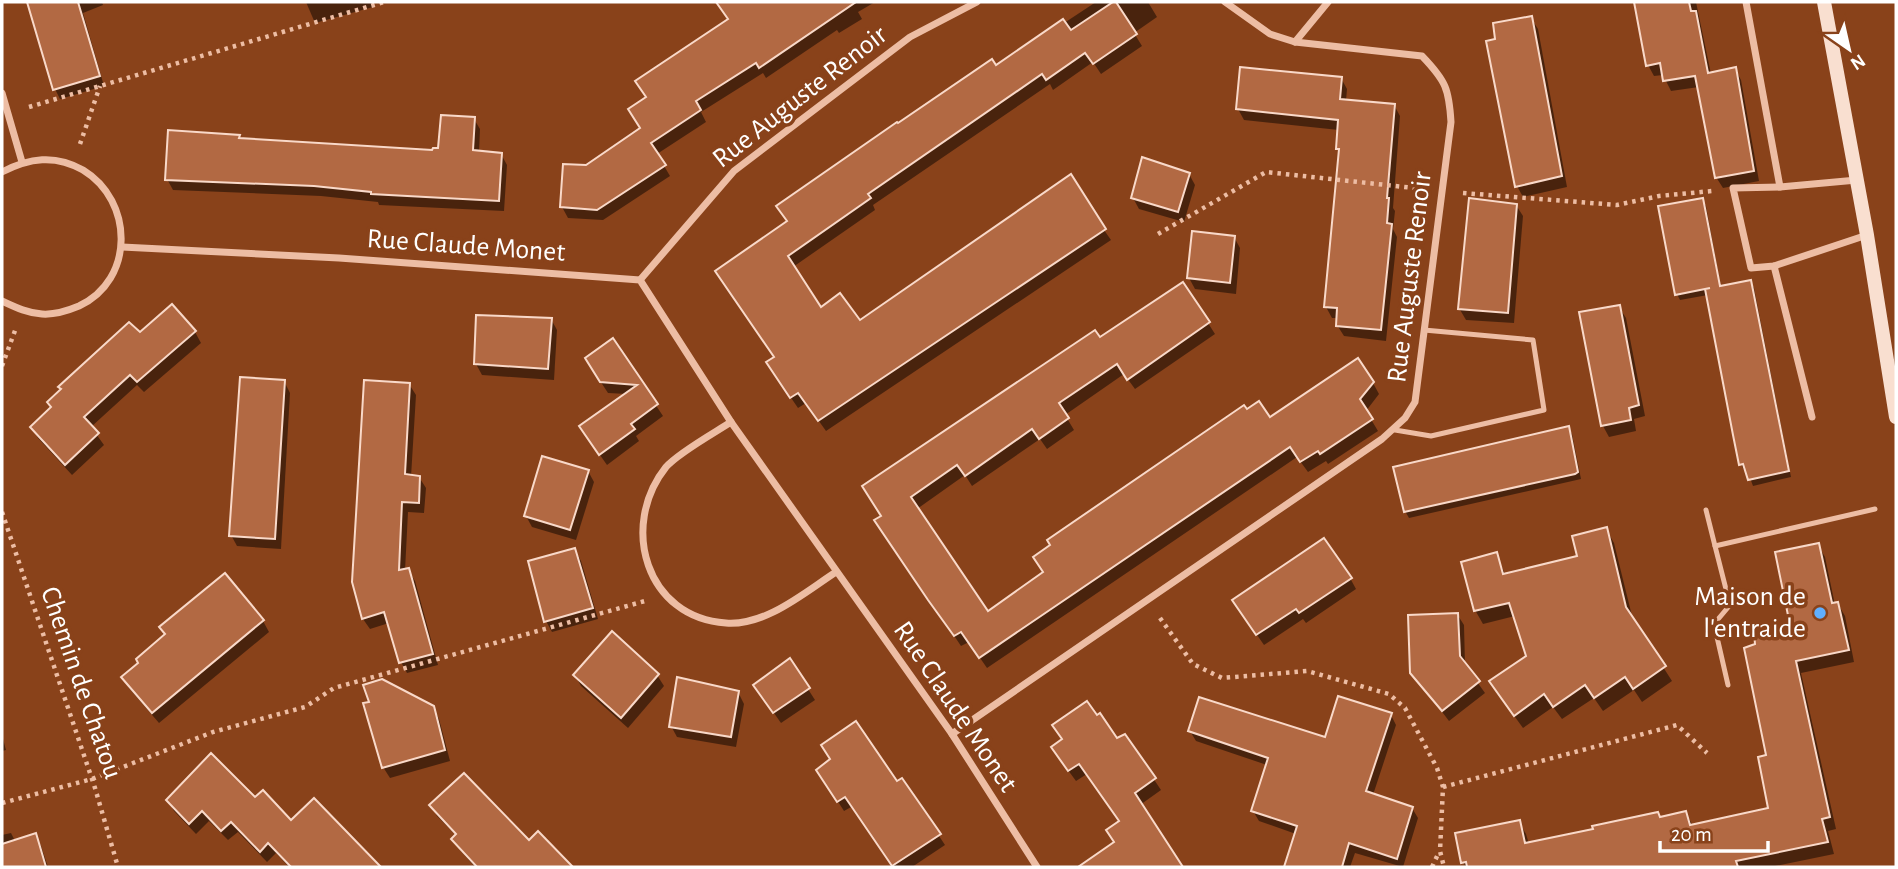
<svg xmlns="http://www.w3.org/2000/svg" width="1898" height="869" viewBox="0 0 1898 869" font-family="'Alegreya Sans',sans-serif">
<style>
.shadow{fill:#0007}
.building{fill:#b26943;stroke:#f9d9c9;stroke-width:2}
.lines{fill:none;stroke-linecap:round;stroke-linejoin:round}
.path{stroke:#edbda4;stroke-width:4.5;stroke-dasharray:3.5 5;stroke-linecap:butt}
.lane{stroke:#edbda4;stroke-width:5}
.street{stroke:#edbda4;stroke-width:7}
.secondary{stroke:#f9dfd0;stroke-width:14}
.poi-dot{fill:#60afff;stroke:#89421a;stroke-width:2.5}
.labels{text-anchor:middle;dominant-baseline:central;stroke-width:7;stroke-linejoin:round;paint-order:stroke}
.street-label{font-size:28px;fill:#fff;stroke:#89421a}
.poi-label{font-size:28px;fill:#fff;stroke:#89421a;text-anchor:end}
</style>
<rect width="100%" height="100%" fill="#89421a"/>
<!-- shadow -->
<g class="shadow">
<polygon points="28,2 102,2 103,5 83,13 104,86 60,99 55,89"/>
<polygon points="306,2 371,2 373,7 315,23"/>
<polygon points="738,2 750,2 758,13 773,2 875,2 858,12 862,19 839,33 837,30 766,78 763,73 701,112 706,122 657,154 670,176 603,220 568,218 562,207 586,167 642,129 647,98 730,20 724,11"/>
<polygon points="1096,2 1148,2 1157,17 1134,33 1142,46 1101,74 1093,62 1053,90 1050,84 873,205 875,210 793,267 821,310 860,322 1104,230 1111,240 826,431 806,403 798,408 774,373 788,222 996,68"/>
<polygon points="1636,2 1696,2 1711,74 1735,69 1741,80 1759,181 1723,188 1716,177 1699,87 1671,91 1663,75 1654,76 1648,65"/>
<polygon points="1531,18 1538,29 1567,187 1523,197 1517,186 1497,40"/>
<polygon points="1341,78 1347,89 1346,101 1394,105 1400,116 1393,208 1395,211 1393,229 1397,237 1386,341 1344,336 1337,325 1338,318 1332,318 1326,307 1340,152 1338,148 1339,130 1244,120 1238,109"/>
<polygon points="474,119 480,129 479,153 501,154 507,165 504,211 379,205 378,202 321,196 173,190 167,179 239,136 241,140 434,152 439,150"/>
<polygon points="1189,174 1195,185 1184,222 1139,209 1133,198"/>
<polygon points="1702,200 1706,206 1721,288 1750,282 1754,288 1791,477 1753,486 1747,470 1744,470 1741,464 1708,295 1680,300 1677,294"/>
<polygon points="1516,205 1523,216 1514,323 1466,320 1459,308"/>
<polygon points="1234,237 1240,248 1236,294 1195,289 1189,278"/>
<polygon points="1619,307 1626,318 1645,416 1634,419 1636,431 1609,437 1603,426"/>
<polygon points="551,319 557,330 554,380 482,375 476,364"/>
<polygon points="1208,323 1215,334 1135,389 1124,374 1065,415 1074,430 1047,449 1040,439 972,486 965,475 917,509 987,613 1045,573 1246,411 1269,419 1373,383 1379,394 1366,411 1378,431 1328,464 1326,461 1308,472 1297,457 987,668 969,642 961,646 877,521 1100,339"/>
<polygon points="195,332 201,343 144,392 137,385 91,427 104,445 72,475 38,438 32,427 140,335"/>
<polygon points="613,341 663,416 636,436 639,441 607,465 588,438 627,394 608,393 593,370"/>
<polygon points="284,381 290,393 281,549 237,546 231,535"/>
<polygon points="409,384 416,395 411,477 419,477 426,488 424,513 408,512 405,571 408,570 415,581 438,665 407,673 401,662 389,623 370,629 363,619 354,582"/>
<polygon points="1568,428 1572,434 1581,479 1409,518 1405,511"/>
<polygon points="588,471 594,482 576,540 532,527 526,516"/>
<polygon points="1606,529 1614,543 1633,620 1672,681 1642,702 1634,690 1603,711 1594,698 1562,719 1553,707 1523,728 1499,695 1528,657 1515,616 1483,624 1475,610 1496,554 1506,576 1579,558"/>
<polygon points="1818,545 1825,557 1835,605 1838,604 1845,616 1854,662 1801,673 1836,829 1828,831 1834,854 1770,867 1466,867 1463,862 1519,822 1526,834 1529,844 1686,813 1693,826 1770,810 1768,756 1792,627"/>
<polygon points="575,550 581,561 598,619 552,632 546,621 530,562"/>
<polygon points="224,576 263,621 269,632 159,723 129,688 123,677 140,664 165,635 161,627"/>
<polygon points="1350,578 1356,589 1306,623 1303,619 1264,645 1241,612"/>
<polygon points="1457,614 1464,625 1465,665 1485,693 1449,721 1412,672"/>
<polygon points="790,661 815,700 781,723 762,696"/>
<polygon points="575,675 657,675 664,686 628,728 581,686"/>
<polygon points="738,692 744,704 736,747 677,737 671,726"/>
<polygon points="433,707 439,719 450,761 390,778 383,767"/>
<polygon points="1391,715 1396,725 1373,795 1412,808 1418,818 1403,867 1355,853 1350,867 1286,867 1296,834 1259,821 1253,811 1267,765 1196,741 1190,731 1327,739"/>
<polygon points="2,735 6,750 2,751"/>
<polygon points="1125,736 1161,790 1140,805 1181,867 1089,867 1087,863 1116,843 1120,822 1087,774 1076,781 1059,758 1117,741"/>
<polygon points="824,780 897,784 902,780 945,845 912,867 894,867 853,806 844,811"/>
<polygon points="168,800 255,800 291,822 314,801 378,867 289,867 276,853 267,862 238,832 228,840 209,821 196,834 174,811"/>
<polygon points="431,805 528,843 538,834 571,867 475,867 460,850 453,839 457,836 437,816"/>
<polygon points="11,833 15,841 35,835 41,846 48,867 2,867 2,835"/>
</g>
<!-- building -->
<g class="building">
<polygon points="27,2 78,2 100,76 53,90"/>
<polygon points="716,2 856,2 759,68 756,63 696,101 701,110 651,143 666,165 597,210 560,207 563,164 586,165 640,128 628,109 646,97 635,81 728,19"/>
<polygon points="1113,2 1116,2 1137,34 1093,64 1085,53 1046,80 1042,74 868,194 871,198 788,256 821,307 840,293 860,320 1071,174 1106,229 818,421 798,393 790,398 766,362 774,357 715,271 787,221 776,206 897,122 898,123 992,59 996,65 1063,19 1071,30"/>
<polygon points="1634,2 1689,2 1691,11 1696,11 1708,73 1736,67 1754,171 1715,178 1695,76 1663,81 1660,63 1646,66"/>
<polygon points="1532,16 1562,176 1515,187 1486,41 1495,39 1493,23"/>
<polygon points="1240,67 1342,77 1340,99 1395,104 1387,198 1389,198 1387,223 1392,224 1381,330 1336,326 1337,308 1324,307 1339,149 1336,149 1338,120 1236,109"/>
<polygon points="441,115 475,117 473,150 502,153 499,201 371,194 371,192 314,186 165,180 168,130 240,135 239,138 432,150 433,148 438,148"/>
<polygon points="1142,157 1190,173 1178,212 1131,198"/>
<polygon points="1469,198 1517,204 1508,313 1458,309"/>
<polygon points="1703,198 1720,286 1751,280 1789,471 1748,480 1743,464 1739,465 1733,435 1705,289 1710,288 1675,295 1658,206"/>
<polygon points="1192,231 1235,236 1230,283 1187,278"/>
<polygon points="1183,282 1210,322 1127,380 1117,364 1059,403 1069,418 1039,439 1032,429 965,476 957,465 911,497 988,611 1043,572 1033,557 1050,545 1047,540 1244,405 1247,409 1259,401 1270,417 1358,358 1374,382 1360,399 1373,419 1320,454 1318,451 1300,462 1290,447 979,658 961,632 954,636 928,600 874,520 881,516 862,486 1095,330 1100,337"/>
<polygon points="172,304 196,331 137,382 130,375 84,417 99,433 65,465 30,427 51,407 47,402 61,389 58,387 129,322 140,332"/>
<polygon points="1620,305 1639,405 1629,408 1631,420 1601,426 1579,312"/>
<polygon points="476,315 552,318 548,369 474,364"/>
<polygon points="613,338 658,404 631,424 635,429 599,455 579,426 637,385 600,382 585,358"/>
<polygon points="240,377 285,380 275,539 229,536"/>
<polygon points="364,380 410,383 405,474 420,476 419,503 402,502 399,570 409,568 433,654 399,663 384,612 362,619 352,582"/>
<polygon points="1569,426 1578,472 1575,474 1404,512 1393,467"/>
<polygon points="542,456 589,470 570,530 524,516"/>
<polygon points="1607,527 1626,607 1666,666 1633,689 1625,677 1594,698 1585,685 1553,707 1544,694 1514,716 1489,681 1526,656 1509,603 1474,611 1461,562 1497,552 1503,574 1577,556 1572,536"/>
<polygon points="1324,538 1352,578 1299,613 1296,609 1256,635 1232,600"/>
<polygon points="1819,543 1832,603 1838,602 1849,650 1796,661 1830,817 1822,819 1828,842 1736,861 1738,867 1467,867 1466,862 1461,863 1455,833 1520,820 1525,843 1593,829 1592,826 1658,812 1660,817 1686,811 1690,825 1768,808 1758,757 1766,755 1744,648 1755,644 1754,633 1790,625 1775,552"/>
<polygon points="575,548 593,608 544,622 528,561"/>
<polygon points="225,573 264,620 152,713 121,677 138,663 136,659 165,634 159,627"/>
<polygon points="1458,613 1460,656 1480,681 1442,711 1410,673 1408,615"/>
<polygon points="612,631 659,674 621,718 573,675"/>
<polygon points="790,658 810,688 773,713 753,685"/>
<polygon points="677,677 739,691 731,737 669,727"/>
<polygon points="382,679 434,706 445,750 382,768 363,703 369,702 363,685"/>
<polygon points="1338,696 1392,713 1366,791 1413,807 1397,859 1349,843 1342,867 1284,867 1297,826 1251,811 1268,758 1188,731 1199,697 1325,737"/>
<polygon points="1087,701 1097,715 1100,713 1117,738 1125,734 1156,778 1135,793 1183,867 1078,867 1114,842 1106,830 1119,821 1079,764 1068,771 1051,747 1062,739 1052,725"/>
<polygon points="856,721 897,781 902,778 941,834 892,866 845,797 837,802 816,770 830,759 821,745"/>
<polygon points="211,753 255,797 263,790 291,820 314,798 381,867 291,867 268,843 260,852 231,822 221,831 202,811 189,824 166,800"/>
<polygon points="464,773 529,840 538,831 573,867 477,867 451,839 456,834 429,805"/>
<polygon points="36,833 46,867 2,867 2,844"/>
</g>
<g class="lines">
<!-- path -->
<g class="path">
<polyline points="29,107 384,2"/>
<polyline points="80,144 100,86"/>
<polyline points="1463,193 1617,205 1659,196 1712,191"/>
<polyline points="1158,234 1266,172 1423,189"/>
<polyline points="2,366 16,328"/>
<polyline points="2,512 95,788 118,867"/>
<polyline points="1160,618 1193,664 1222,678 1307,671 1389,694 1405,708 1437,768 1443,787 1440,851 1444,867"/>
<polyline points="1443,787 1677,725 1707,753"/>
<polyline points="2,803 92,779 213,732 305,707 334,688 645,601"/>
<polyline points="1432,867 1439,852"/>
</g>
<!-- lane -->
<g class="lane">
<polyline points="1395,430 1431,436 1544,410 1533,340 1424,330"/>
<polyline points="1706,510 1715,546"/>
<polyline points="1728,685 1714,624 1730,605 1715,546 1875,509"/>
</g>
<!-- street -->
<g class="street">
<polyline points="1746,2 1780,187 1857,180"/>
<polyline points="1295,42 1328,2"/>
<polyline points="2,93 22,162"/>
<path d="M2,172C29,158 55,154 83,170C134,201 135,280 79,306C67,311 55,315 42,314C27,313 15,307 2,301"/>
<polyline points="1780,187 1733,188 1751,268 1774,266 1867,235"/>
<polyline points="122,247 339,258 640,280 731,422 952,734 1037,867"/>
<polyline points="1774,266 1812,417"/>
<polyline points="640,280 734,171 910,37 977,2"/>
<path d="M731,422C714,433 678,453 666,467C619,526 646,618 726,623C766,626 805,592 836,572"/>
<path d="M952,734L1382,439L1405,418L1415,402L1451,122C1449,89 1446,81 1422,56L1295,42L1270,34L1225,2"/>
</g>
<!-- secondary -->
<polyline class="secondary" points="1824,2 1867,235 1896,417"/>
</g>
<!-- markers -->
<circle class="poi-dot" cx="1820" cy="613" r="7"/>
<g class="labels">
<!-- street labels -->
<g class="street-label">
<text transform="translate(800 97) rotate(-38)">Rue Auguste Renoir</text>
<text transform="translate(466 246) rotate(4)">Rue Claude Monet</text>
<text transform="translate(1410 277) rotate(-83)">Rue Auguste Renoir</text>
<text transform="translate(81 683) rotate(71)">Chemin de Chatou</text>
<text transform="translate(955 707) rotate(56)">Rue Claude Monet</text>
</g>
<!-- poi labels -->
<g class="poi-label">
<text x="1806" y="597">Maison de<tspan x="1806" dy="32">l'entraide</tspan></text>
</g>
</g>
<!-- border -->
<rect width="1898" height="869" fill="none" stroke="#ffffff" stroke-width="7"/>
<!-- north arrow -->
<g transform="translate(1849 49) rotate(146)" stroke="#89421a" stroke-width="5" paint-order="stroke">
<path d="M0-5L12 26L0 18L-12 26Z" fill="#ffffff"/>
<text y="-10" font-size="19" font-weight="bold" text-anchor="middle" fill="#ffffff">N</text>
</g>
<!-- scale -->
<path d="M1660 841v10h108v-10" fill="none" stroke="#ffffff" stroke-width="3.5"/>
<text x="1671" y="841" font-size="21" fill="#ffffff" stroke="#89421a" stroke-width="5" paint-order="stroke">20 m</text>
</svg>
